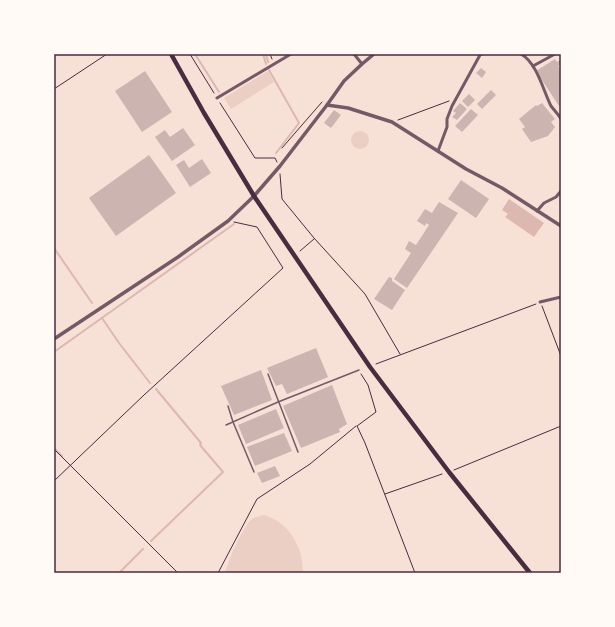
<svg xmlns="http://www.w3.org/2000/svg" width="615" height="627" viewBox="0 0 615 627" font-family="Jost,sans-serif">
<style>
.green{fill:#ebcfc5}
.water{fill:#dcb8b0}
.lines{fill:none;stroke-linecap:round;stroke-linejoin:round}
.stream{stroke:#dcb8b0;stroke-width:2}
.building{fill:#ccb4b1}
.path{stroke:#4a2c40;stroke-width:1}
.service{stroke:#755966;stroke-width:1.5}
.minor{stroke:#755966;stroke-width:3}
.tertiary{stroke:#755966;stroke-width:3.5}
.trunk{stroke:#4a2c40;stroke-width:4.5}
.neatline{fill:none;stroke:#4a2c40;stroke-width:1.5}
</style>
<rect width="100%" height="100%" fill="#f7e1d7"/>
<!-- green -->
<g class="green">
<polygon points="268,71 274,82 231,109 224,98"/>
<circle cx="360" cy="140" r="9"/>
<path d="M264,515C290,523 303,547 303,573H225C228,561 243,526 252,519C255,517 261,516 264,515Z"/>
</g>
<!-- water -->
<polygon class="water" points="509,199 544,223 534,237 505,217 508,214 502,210"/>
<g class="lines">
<!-- stream -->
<g class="stream">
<polyline points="195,54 219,92"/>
<polyline points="263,54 266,64"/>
<polyline points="266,54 268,62"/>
<polyline points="269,70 299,123 276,153"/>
<polyline points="54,248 92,303"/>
<polyline points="102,318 119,343 150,383"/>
<polyline points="54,352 234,224"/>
<polyline points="54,448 62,456"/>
<polyline points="151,541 223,472 200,445 201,443 156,389"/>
<polyline points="119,573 143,549"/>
</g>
</g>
<!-- building -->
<g class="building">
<polygon points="555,59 557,62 560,60 561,62 561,65 558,66 561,70 561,105 559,106 536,71"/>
<polygon points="481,68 486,72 482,78 476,73"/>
<polygon points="145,71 172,112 142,132 115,91"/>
<polygon points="491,90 496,95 482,109 477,104"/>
<polygon points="469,94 475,100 468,107 462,101"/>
<polygon points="460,103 467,109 457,120 452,117 456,113 453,111"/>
<polygon points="542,103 555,119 551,122 555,127 548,136 531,142 522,129 525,127 519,119 536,105 537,106"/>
<polygon points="471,109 478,115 462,132 455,126"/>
<polygon points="334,110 341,115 331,128 324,123"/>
<polygon points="183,128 195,145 172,161 155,137 165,130 170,137"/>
<polygon points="149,155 176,193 116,236 89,198"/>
<polygon points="202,159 211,173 190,187 176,165 184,160 189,168"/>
<polygon points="461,180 489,199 476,218 448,199"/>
<polygon points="439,202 458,213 407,288 394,279 411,253 405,249 409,241 416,245 429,225 426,223 425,226 417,221 425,209 432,213"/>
<polygon points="389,277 392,278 392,281 405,290 392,310 374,299"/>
<polygon points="316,348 328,377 287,394 282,384 276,386 267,368"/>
<polygon points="261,370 272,400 234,415 221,386"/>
<polygon points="332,385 347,424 339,429 340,432 301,448 283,406"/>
<polygon points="276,409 284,428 246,444 238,425"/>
<polygon points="284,433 292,451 255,466 247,447"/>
<polygon points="275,466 280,476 262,483 257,473"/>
</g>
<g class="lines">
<!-- path -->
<g class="path">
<polyline points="190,54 214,93"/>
<polyline points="270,54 272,59"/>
<polyline points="54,89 107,54"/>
<polyline points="220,103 255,158 275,158 277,162"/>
<polyline points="398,120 449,101"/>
<polyline points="282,148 322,102"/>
<polyline points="280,174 282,199 314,238 365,294 400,354"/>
<polyline points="300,251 314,239"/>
<polyline points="542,306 561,356"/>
<polyline points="376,364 536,304"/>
<polyline points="361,374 368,385 376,412 357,426 365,443 415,573"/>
<polyline points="54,449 178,573"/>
<polyline points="454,470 561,426"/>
<polyline points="54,481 144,395 283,268 257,227 234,222"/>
<polyline points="385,494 442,474"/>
<polyline points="218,573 257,499 310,464 356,426"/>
</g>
<!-- service -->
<g class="service">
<polyline points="268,374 298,452"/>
<polyline points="228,406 233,422 254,472"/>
<polyline points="226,425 278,402 359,370"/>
</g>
<!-- minor -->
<g class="minor">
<polyline points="354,54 362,64"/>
<path d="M521,54C537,63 543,90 551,106C554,110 558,114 561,119"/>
<polyline points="533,66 555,54"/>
<polyline points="217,98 291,54"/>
<polyline points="438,151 447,127 447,119 452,106 480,55 482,54"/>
<polyline points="537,211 544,203 556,197 561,191"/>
<polyline points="540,302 561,297"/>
</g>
<!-- tertiary -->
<g class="tertiary">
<polyline points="327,105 348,108 392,122 466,169 502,188 561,226"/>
<polyline points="54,339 178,257 228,221 254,196 280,166 327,105 344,81 362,64 374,54"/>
</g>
<!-- trunk -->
<polyline class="trunk" points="171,54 204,113 254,196 370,367 449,472 530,573"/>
</g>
<!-- border -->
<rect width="615" height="627" fill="none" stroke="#fffaf5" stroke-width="110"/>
<rect x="55" y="55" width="505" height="517" class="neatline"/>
</svg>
